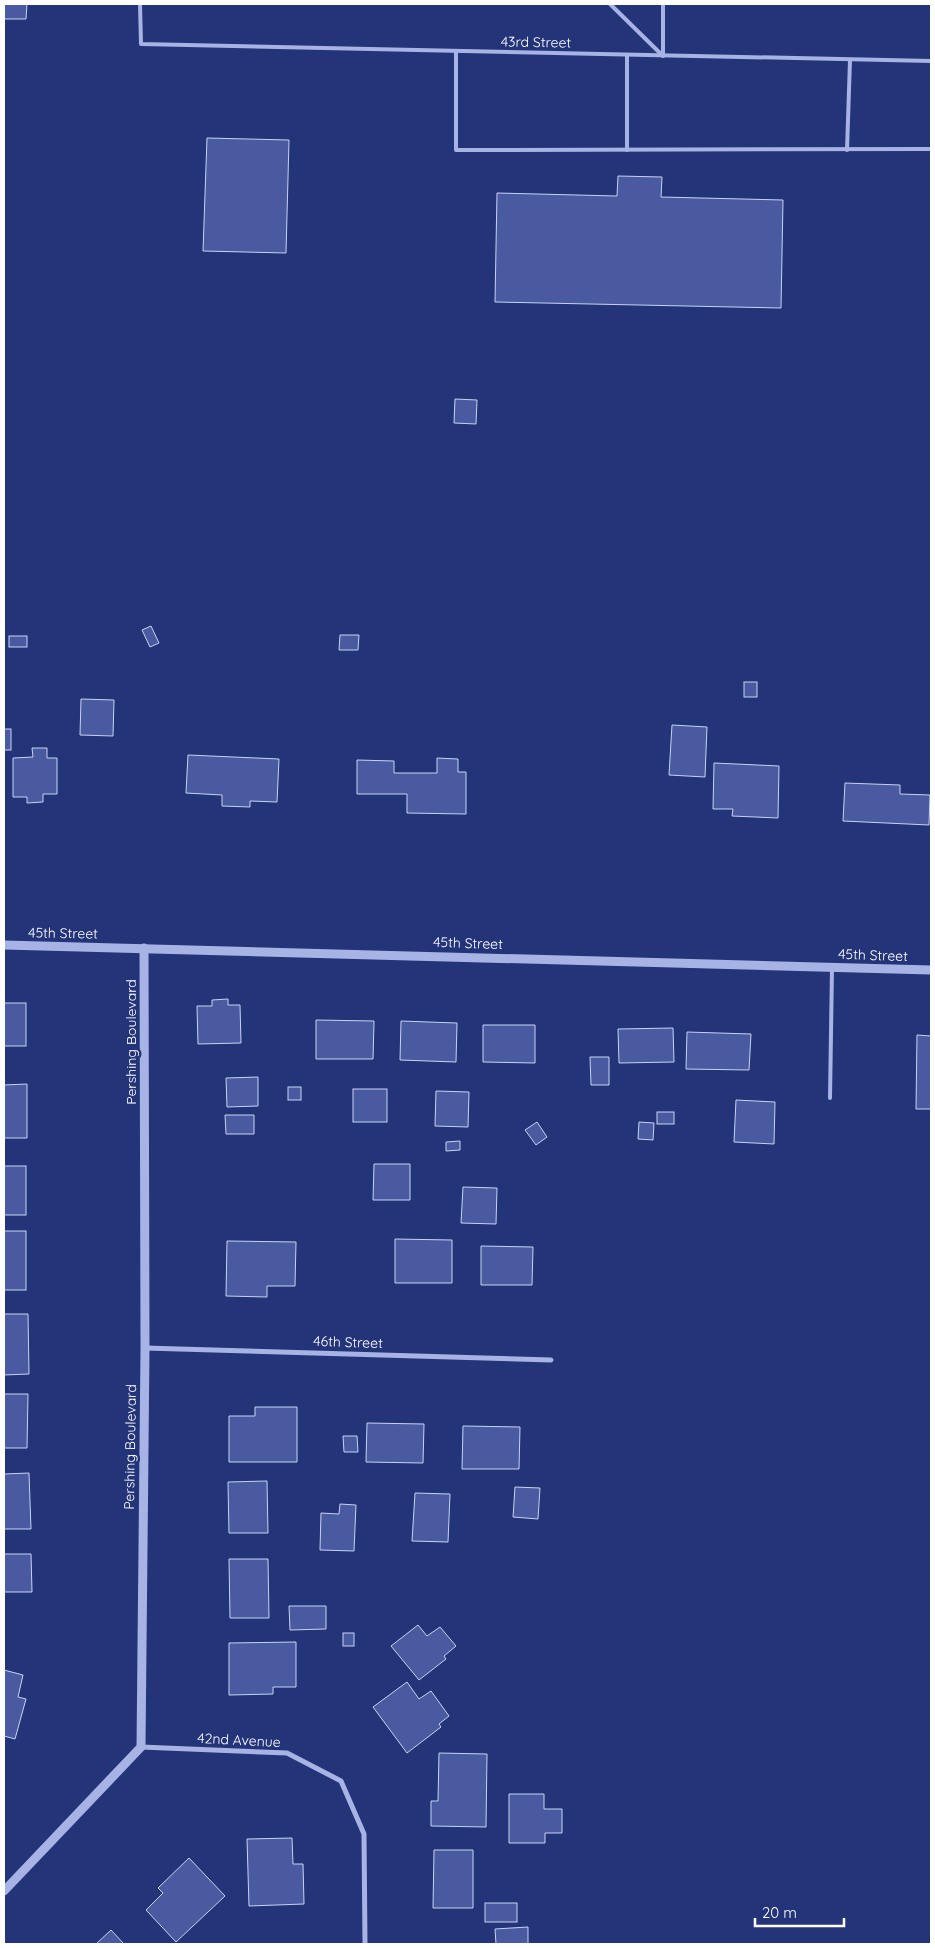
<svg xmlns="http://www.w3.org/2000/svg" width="935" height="1948" viewBox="0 0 935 1948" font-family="Quicksand,sans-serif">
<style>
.building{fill:#495aa0;stroke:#c9d2f3}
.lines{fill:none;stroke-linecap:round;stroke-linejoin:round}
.service{stroke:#a7b3e4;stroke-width:4}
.minor{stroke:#a7b3e4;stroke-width:5}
.tertiary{stroke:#a7b3e4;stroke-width:9}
.labels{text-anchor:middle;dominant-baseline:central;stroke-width:5;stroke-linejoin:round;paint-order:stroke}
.street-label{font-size:14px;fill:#fff;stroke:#243479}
</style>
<rect width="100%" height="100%" fill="#243479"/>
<!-- building -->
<g class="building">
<polygon points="4,4 27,4 26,19 4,19"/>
<polygon points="207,138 289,140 286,253 203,251"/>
<polygon points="618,176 662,177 661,197 783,200 781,308 495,302 497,193 617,196"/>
<polygon points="455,399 477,400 476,424 454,423"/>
<polygon points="151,626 159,643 150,647 142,630"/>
<polygon points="340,635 359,635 358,650 339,650"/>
<rect x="9" y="636" width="18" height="11"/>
<rect x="744" y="682" width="13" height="15"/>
<polygon points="81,699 114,700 113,736 80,735"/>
<polygon points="672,725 707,727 705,777 669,775"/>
<rect x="4" y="729" width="7" height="21"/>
<polygon points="32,748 47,748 47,758 57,758 57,794 43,794 43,802 27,803 27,797 13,797 13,758 33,757"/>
<polygon points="188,755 279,759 277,802 250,801 250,807 222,806 222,795 186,793"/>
<polygon points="437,758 458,759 458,772 466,772 466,814 407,813 407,794 357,794 357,760 394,761 394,773 437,773"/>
<polygon points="714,763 779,766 778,818 732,816 733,809 713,809"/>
<polygon points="845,783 900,785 900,794 930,795 929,825 843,821"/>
<polygon points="228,999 228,1005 240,1005 241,1043 198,1044 197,1006 212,1006 212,1000"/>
<rect x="4" y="1003" width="22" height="43"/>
<polygon points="316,1020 374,1021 373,1059 316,1059"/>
<polygon points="401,1021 457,1023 456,1062 400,1060"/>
<polygon points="483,1025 535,1025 535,1063 483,1062"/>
<polygon points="673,1028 674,1062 619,1063 618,1029"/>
<polygon points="687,1032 751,1034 749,1070 686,1069"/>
<polygon points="917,1035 931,1036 931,1109 916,1109"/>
<polygon points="590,1057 609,1057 609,1085 591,1085"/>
<polygon points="258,1077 258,1106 227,1107 226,1078"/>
<polygon points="27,1084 27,1138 4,1138 4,1085"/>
<rect x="288" y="1087" width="13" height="13"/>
<rect x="353" y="1089" width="34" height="33"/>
<polygon points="436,1091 469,1092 468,1127 435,1126"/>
<polygon points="736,1100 775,1102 774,1144 734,1142"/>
<rect x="657" y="1112" width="17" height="12"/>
<polygon points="225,1115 254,1115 254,1134 226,1134"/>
<polygon points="537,1122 547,1137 536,1145 525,1130"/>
<polygon points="639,1122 654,1123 653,1140 638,1139"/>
<polygon points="460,1141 460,1150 446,1151 446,1142"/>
<polygon points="374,1164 410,1164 410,1200 373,1200"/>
<rect x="4" y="1166" width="22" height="49"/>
<polygon points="463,1187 497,1188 496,1224 461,1223"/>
<rect x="4" y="1231" width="22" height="59"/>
<polygon points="395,1239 452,1240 452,1283 395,1283"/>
<polygon points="227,1241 296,1242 295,1286 267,1286 267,1297 226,1296"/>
<polygon points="481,1246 533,1247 532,1285 481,1285"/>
<polygon points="4,1314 28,1314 29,1374 4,1375"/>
<polygon points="4,1394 28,1394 27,1448 4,1448"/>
<polygon points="255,1407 297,1407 297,1462 229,1462 229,1416 255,1416"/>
<polygon points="367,1423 424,1424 423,1463 366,1462"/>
<polygon points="463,1426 520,1427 519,1469 462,1469"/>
<polygon points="343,1436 357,1436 358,1452 344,1452"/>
<polygon points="29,1473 31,1529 4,1529 4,1474"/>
<polygon points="267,1481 268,1533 229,1533 228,1482"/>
<polygon points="515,1487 540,1488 538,1519 513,1517"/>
<polygon points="415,1493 450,1494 448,1542 412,1541"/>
<polygon points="340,1504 356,1505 354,1551 320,1550 321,1513 339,1514"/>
<polygon points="4,1554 31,1554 32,1592 4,1592"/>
<polygon points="229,1559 268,1559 269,1618 230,1618"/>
<polygon points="289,1606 326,1606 326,1629 290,1630"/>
<polygon points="418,1625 427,1636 440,1627 456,1646 444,1656 446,1659 419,1680 391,1646"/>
<rect x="343" y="1633" width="11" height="13"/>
<polygon points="296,1642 296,1687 273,1687 273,1694 229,1695 229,1643"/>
<polygon points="4,1670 23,1675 18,1697 26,1699 15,1739 4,1736"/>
<polygon points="407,1682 419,1699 431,1691 449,1716 439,1724 441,1727 407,1753 373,1707"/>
<polygon points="439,1753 487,1754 486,1827 431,1826 431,1801 438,1801"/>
<polygon points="509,1794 544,1794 544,1809 562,1809 562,1833 545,1833 545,1843 509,1843"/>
<polygon points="292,1838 293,1864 303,1864 304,1904 249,1906 247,1839"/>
<polygon points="434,1850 473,1850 473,1908 433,1908"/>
<polygon points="189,1858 225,1896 176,1942 146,1910 163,1893 158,1888"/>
<rect x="485" y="1903" width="32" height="19"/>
<polygon points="528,1927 528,1944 496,1944 495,1929"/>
<polygon points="111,1930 124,1944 96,1944"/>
</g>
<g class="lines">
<!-- service -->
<g class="service">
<polyline points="140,4 141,44 931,61"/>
<polyline points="610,4 663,56"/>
<polyline points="456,51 456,150 931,149"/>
<polyline points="627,55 627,150"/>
<polyline points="663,56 663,4"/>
<polyline points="847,150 850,60"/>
<polyline points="830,1098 832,968"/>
</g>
<!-- minor -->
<g class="minor">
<polyline points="145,1348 551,1360"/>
<polyline points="141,1747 287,1753 341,1781 364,1834 365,1944"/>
</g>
<!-- tertiary -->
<g class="tertiary">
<polyline points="4,945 931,970"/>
<polyline points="4,1891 141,1747 145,1348 144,948"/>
</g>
</g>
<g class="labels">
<!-- street labels -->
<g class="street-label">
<text transform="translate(536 42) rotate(1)">43rd Street</text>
<text transform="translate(63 933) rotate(1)">45th Street</text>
<text transform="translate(468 943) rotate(2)">45th Street</text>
<text transform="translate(873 955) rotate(2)">45th Street</text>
<text transform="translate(131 1042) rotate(-90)">Pershing Boulevard</text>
<text transform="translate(348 1342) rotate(2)">46th Street</text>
<text transform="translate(130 1447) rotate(-89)">Pershing Boulevard</text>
<text transform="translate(239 1740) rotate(3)">42nd Avenue</text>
</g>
</g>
<!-- border -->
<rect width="935" height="1948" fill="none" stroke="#ffffff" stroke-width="10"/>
<!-- scale -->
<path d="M755 1918v8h89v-8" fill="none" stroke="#ffffff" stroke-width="2.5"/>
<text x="762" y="1918" font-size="15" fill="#ffffff" stroke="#243479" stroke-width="4" paint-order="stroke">20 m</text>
</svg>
